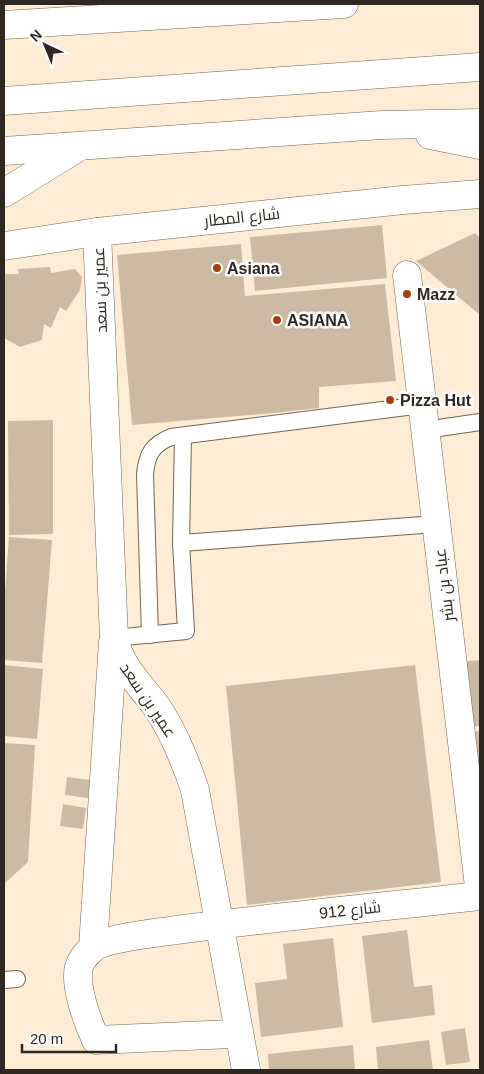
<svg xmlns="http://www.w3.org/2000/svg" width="484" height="1074" viewBox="0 0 484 1074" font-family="Arial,Cairo,sans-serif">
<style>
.building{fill:#cbbba5}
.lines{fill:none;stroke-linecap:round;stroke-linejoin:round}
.service-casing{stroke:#726450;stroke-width:18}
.minor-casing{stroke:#726450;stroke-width:29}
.trunk-casing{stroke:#726450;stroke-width:29}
.service{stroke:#fff;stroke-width:16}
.minor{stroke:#fff;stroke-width:28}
.trunk{stroke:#fff;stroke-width:28}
.poi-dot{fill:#a4400b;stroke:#fdfdfd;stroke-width:2}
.labels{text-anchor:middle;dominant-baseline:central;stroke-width:5;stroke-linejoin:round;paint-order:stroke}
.street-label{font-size:16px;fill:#2f2820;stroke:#fdfdfd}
.poi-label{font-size:16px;font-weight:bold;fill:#2f2820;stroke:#fdfdfd;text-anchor:start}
</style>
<rect width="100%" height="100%" fill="#feedd6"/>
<!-- building -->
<g class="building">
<polygon points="382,225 387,278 255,291 250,237"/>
<polygon points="475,233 480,238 480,315 416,261"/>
<polygon points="241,244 245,296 385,284 396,381 319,387 319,408 274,413 132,425 117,255"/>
<polygon points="50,267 51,273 75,269 82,277 80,290 66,311 60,307 51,328 44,324 42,340 20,347 4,338 4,274 19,274 18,269"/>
<polygon points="53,420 53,534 9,535 8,421"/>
<polygon points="9,537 52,540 42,663 4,660 4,606"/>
<polygon points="480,660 480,726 462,727 457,662"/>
<polygon points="4,665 43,669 37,739 4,736"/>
<polygon points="415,665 441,882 247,905 226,686"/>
<polygon points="480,731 480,770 470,771 467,732"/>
<polygon points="4,743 35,745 28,862 4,884"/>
<polygon points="67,777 90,780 88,798 65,795"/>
<polygon points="63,804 86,808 83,829 60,826"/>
<polygon points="407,930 414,987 432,985 435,1015 372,1023 362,936"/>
<polygon points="333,938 343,1027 261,1037 255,983 287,979 283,944"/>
<polygon points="465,1028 470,1062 446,1065 441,1032"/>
<polygon points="429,1040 433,1070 378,1070 376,1047"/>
<polygon points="353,1045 355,1070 269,1070 268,1054"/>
</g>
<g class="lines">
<defs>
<g id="service">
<polyline points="425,430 480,422"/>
<polyline points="181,543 436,524"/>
<path d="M150,635L145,474C147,454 152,445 171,437L422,405"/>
<polyline points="114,638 186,631 181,543 183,436"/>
<polyline points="4,980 17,979"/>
</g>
<g id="minor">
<path d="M97,232L114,638C120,667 140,684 156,706C174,732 185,760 195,790L246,1070"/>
<polyline points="4,246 97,232 403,200 480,194"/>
<polyline points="407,275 480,895"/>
<polyline points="93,947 113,642"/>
<path d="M232,1034L96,1040C88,1023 74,986 79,967C81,960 86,954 92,949C103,938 159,933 176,930C277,917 379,907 480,896"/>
</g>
<g id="trunk">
<polyline points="4,25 344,4"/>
<polyline points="4,101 480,67"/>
<polyline points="430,135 480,145"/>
<polyline points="4,151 382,125 480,123"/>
<polyline points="4,193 77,148"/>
</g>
</defs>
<!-- service casing -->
<use href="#service" class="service-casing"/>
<!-- minor casing -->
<use href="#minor" class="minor-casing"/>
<!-- trunk casing -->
<use href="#trunk" class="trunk-casing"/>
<!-- service -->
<use href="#service" class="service"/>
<!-- minor -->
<use href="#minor" class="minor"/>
<!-- trunk -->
<use href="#trunk" class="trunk"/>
</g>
<!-- markers -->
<g class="poi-dot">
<circle cx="217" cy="268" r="5"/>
<circle cx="407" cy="294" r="5"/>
<circle cx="277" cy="320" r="5"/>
<circle cx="390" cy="400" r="5"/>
</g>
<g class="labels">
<!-- street labels -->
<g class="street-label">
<text transform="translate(242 217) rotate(-6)">شارع المطار</text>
<text transform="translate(100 290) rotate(-92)">عمير بن سعد</text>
<text transform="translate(444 585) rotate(-97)">عباد بن بشر</text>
<text transform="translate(148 700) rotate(56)">عمير بن سعد</text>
<text transform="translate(350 910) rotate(-6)">شارع 912</text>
</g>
<!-- poi labels -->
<g class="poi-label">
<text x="227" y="268">Asiana</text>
<text x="417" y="294">Mazz</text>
<text x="287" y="320">ASIANA</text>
<text x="400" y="400">Pizza Hut</text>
</g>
</g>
<!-- border -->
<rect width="484" height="1074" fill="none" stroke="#2f2820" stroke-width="10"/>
<!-- north arrow -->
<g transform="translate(45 45) rotate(316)" stroke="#fdfdfd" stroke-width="4" paint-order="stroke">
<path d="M0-4L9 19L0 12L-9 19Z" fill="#2f2820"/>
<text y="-8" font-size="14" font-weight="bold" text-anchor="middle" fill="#2f2820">N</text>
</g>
<!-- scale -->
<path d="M22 1044v8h94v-8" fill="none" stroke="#2f2820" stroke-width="2.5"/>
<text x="30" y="1044" font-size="15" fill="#2f2820" stroke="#fdfdfd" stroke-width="4" paint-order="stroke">20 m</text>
</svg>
